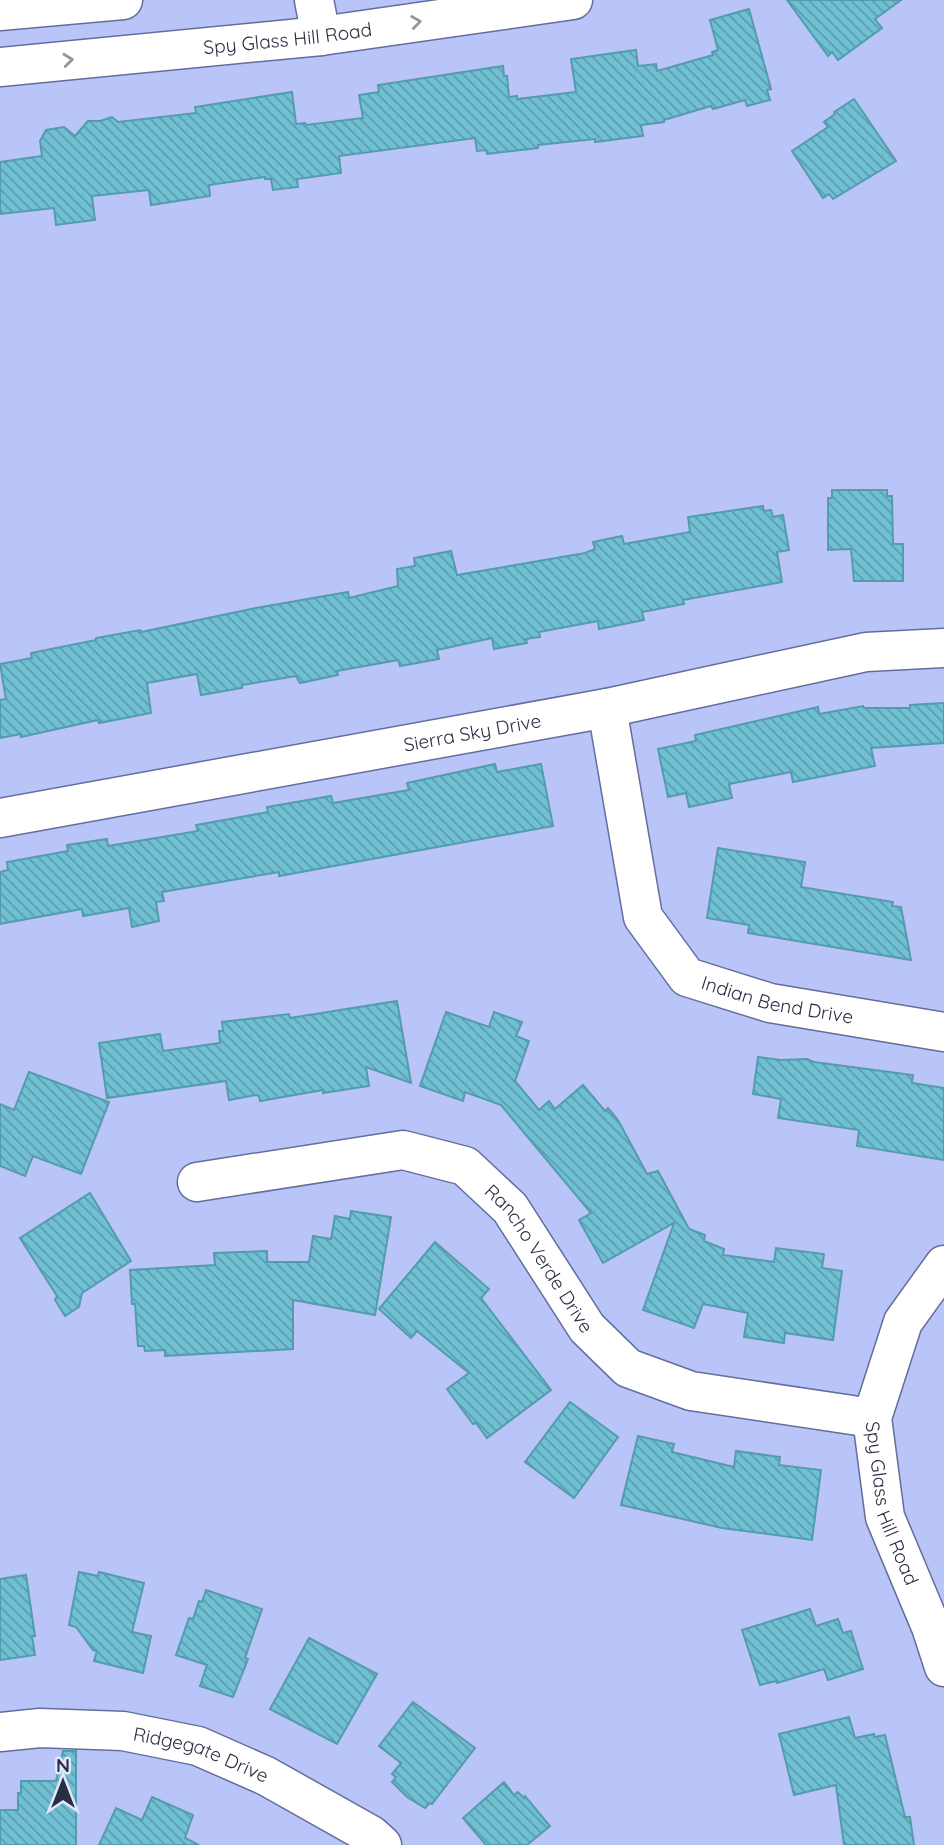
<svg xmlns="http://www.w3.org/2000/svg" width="944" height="1845" viewBox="0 0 944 1845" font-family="Quicksand,sans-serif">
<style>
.building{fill:url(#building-back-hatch);stroke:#559bab;stroke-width:2}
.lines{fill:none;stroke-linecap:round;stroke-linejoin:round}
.minor-casing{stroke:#646d9c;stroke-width:41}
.minor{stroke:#fff;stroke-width:38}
.oneway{stroke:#9496a0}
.labels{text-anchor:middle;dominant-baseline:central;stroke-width:7;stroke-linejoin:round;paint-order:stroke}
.street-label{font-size:19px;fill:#2a2e42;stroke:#e2e7fd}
</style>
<defs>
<pattern id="building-back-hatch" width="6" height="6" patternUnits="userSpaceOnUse" patternTransform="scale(1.75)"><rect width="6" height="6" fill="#70c0d4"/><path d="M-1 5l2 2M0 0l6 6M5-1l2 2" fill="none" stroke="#5c9cae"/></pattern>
</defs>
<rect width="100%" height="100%" fill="#b9c5f9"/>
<!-- building -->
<g class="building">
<polygon points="787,0 901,0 875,19 882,28 838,60 832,52 828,56"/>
<polygon points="749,9 771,89 767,90 770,100 747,106 745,100 713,109 711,106 664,120 664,122 641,125 643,136 595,142 595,139 538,145 538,148 487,154 486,150 477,151 475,138 339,156 341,173 297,179 298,187 273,190 271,179 265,179 265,177 209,185 210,196 151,205 149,190 92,196 95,220 56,225 54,208 0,214 0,162 42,156 40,141 46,130 64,127 75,136 88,121 100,121 112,117 118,122 196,113 195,107 292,92 296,124 305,123 306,125 363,118 359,95 379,92 378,85 503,66 504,76 507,76 509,97 517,96 517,99 576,92 571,59 636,50 638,66 656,64 657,71 713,55 712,52 718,50 710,20"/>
<polygon points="854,99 896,161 833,199 829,194 823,198 792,151 828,127 824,122 835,114 834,112"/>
<polygon points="832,490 887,490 887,496 892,496 893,544 903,544 903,581 854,581 851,549 828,550 828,498 832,498"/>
<polygon points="763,506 764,511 771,510 773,517 783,515 789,550 777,552 782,582 683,600 684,604 642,612 644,620 599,629 598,621 539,632 540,637 526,639 527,643 494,649 492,638 437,650 439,659 400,666 398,660 337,671 338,675 300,683 296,676 242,685 242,688 201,695 197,674 147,683 151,713 99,723 98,720 21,737 21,734 0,738 0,700 6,699 0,664 32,658 31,653 96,640 96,638 140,630 141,632 256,608 348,592 349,598 398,586 397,569 415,566 414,558 451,551 457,575 585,553 595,549 593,542 622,536 624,544 690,532 688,517"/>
<polygon points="944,703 944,743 871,748 875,766 793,782 791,772 729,784 732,798 689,807 686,793 668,797 658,749 696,741 695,735 818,707 819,714 863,706 864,708 910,708 910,705"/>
<polygon points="495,764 497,772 541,764 553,826 279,876 279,872 162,892 164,901 156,902 159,921 132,927 129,908 83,916 82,909 0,924 0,872 8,870 7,862 68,851 67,845 107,839 108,846 198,831 196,825 268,812 267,807 331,796 333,803 409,790 407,783"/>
<polygon points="718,848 805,862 801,887 893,902 892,906 901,907 911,960 748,933 749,925 707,918"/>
<polygon points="397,1001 411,1083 366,1067 369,1086 323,1093 323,1090 260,1101 259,1096 256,1095 229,1100 226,1081 107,1098 99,1043 160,1034 163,1051 220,1043 219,1031 223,1031 222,1022 289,1014 290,1018"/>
<polygon points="446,1012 489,1027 494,1012 522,1022 516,1036 529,1041 515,1081 539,1110 549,1101 555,1109 583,1085 605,1111 608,1108 618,1120 647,1174 658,1171 689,1229 705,1235 704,1241 724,1249 723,1255 774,1262 776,1248 824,1254 822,1268 842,1271 833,1340 785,1333 784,1343 744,1337 748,1313 703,1304 694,1328 643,1310 674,1223 603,1263 579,1220 591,1213 501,1105 465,1092 463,1101 420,1086"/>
<polygon points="758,1057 781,1060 807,1059 814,1062 913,1075 912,1083 944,1088 944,1160 857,1146 859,1130 778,1118 781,1099 753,1094"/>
<polygon points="29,1072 109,1102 81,1174 33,1156 25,1176 0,1166 0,1104 14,1110"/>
<polygon points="90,1193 131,1261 82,1293 79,1307 65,1316 55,1300 57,1296 20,1238"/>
<polygon points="351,1211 391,1217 375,1315 293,1300 293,1349 165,1356 165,1350 145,1351 144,1346 138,1346 135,1304 132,1304 130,1270 215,1265 214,1253 267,1251 267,1262 309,1262 313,1236 331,1239 335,1216 350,1219"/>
<polygon points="435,1242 489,1289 481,1298 551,1390 487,1438 476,1423 473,1424 447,1389 469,1373 417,1331 411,1338 379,1309"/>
<polygon points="570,1402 618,1437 574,1498 525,1462"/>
<polygon points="638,1436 674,1444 672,1452 734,1467 736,1451 780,1457 779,1465 821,1470 812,1540 722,1528 621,1505"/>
<polygon points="79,1572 98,1576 99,1572 144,1583 132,1632 151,1636 143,1673 94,1661 97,1651 93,1650 76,1627 69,1625"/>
<polygon points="26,1575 35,1636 32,1636 35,1655 0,1660 0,1579"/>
<polygon points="206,1590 262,1609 245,1658 248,1659 233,1697 200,1686 207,1665 176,1655 189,1618 193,1619 199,1601 202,1602"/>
<polygon points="810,1609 816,1626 838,1619 843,1633 851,1631 863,1669 828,1680 824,1669 777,1683 776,1681 760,1685 742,1630"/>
<polygon points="309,1638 377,1674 337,1744 270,1709"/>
<polygon points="413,1702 475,1748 432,1804 430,1803 425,1808 407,1797 392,1782 396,1777 392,1774 401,1763 379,1746"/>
<polygon points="849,1717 855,1738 874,1734 874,1737 885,1735 905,1817 910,1817 914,1845 844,1845 836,1785 794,1795 779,1734"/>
<polygon points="63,1751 76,1751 76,1845 0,1845 0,1810 18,1810 18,1793 21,1793 21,1781 56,1781"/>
<polygon points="504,1782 514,1795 518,1792 524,1798 525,1796 550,1826 527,1845 486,1845 463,1818"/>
<polygon points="152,1797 193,1815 185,1838 199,1845 99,1845 116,1808 142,1820"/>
</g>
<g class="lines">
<defs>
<g id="minor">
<polyline points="314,0 321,36"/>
<polyline points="0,11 123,0"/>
<path id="s1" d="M0,67L321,36L573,0"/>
<path id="s2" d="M607,708L643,917L687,977L770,1003L944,1032"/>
<path id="s3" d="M0,818L607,708L866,652L944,648"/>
<path id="s4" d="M197,1182L403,1150L465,1166L510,1208L587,1328L628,1368L691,1391L872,1418"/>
<path id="s5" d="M944,1265L903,1322L872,1418L885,1517L931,1627L944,1667"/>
<path id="s6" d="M0,1732L40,1728L123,1731L198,1746L266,1776L371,1835L382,1845"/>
</g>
</defs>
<!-- minor casing -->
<use href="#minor" class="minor-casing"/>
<!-- minor -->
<use href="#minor" class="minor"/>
</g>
<!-- one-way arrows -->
<defs><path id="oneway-chevron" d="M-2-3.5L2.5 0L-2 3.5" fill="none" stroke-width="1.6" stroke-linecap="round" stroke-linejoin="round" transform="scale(1.75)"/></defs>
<g class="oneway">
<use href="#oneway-chevron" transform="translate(416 22) rotate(-8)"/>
<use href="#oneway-chevron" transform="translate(68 60) rotate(-6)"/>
</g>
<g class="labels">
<!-- street labels -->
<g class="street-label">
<text stroke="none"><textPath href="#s1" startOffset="289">Spy Glass Hill Road</textPath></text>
<text stroke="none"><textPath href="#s3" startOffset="480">Sierra Sky Drive</textPath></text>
<text stroke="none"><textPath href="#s2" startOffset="380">Indian Bend Drive</textPath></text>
<text stroke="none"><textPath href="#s4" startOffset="392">Rancho Verde Drive</textPath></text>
<text stroke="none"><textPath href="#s5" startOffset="259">Spy Glass Hill Road</textPath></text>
<text stroke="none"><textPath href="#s6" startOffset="205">Ridgegate Drive</textPath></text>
</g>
</g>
<!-- north arrow -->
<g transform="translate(63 1782)" stroke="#e2e7fd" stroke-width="5" paint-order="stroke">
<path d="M0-5L12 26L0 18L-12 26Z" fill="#2a2e42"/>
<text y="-10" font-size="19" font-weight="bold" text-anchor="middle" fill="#2a2e42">N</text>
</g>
</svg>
